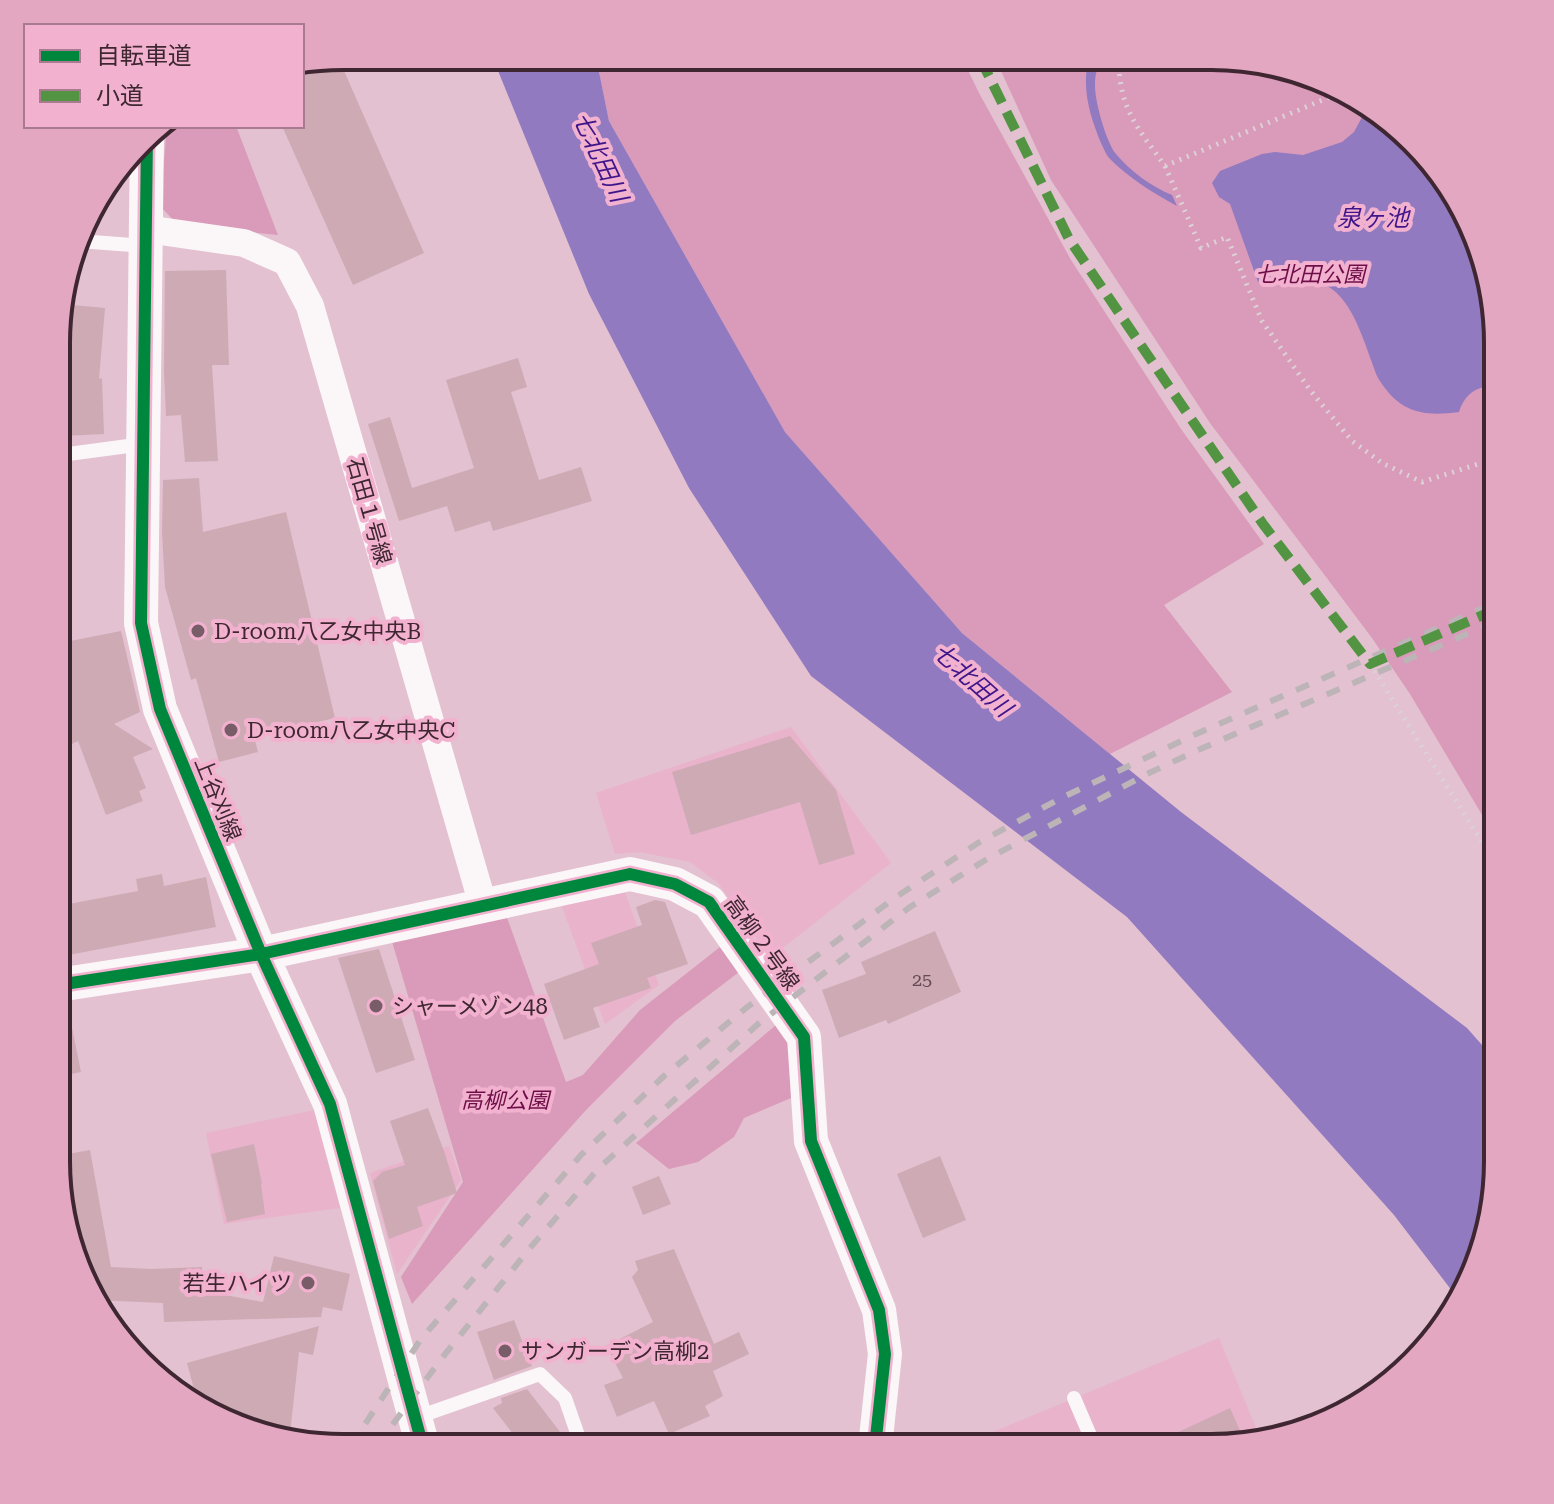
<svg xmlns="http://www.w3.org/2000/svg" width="1554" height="1504" viewBox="0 0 1554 1504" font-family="'Roboto Serif','Noto Sans JP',serif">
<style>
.built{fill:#e9b3cb}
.green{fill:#da9ab9}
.water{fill:#927ac1}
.building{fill:#ceaab5}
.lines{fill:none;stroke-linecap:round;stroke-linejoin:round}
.path{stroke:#dcd1d7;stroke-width:5;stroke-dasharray:2 6;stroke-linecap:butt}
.service{stroke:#fbf6f8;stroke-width:14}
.minor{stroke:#fbf6f8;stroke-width:28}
.tertiary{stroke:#fbf6f8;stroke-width:34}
.rail{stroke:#bcb4b7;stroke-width:6;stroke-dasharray:14 14;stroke-linecap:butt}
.quiet{stroke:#529442;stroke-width:10;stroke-dasharray:20 10;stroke-linecap:butt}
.cycleway-casing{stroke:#f2b2cf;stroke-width:17}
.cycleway{stroke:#00873e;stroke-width:12}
.poi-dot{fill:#785d69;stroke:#f2b2cf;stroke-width:3}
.labels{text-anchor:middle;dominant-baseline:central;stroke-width:8;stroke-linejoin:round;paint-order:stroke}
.number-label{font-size:18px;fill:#654a55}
.park-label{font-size:22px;font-style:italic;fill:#6e0d47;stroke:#f2b2cf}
.street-label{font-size:22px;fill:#3f2732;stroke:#f2b2cf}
.poi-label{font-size:22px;fill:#3f2732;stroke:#f2b2cf;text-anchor:start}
.water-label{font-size:24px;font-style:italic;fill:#3f158a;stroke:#f2b2cf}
.rim{fill:none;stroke:#3f2732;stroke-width:4}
</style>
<rect width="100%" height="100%" fill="#e3c1d0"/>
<!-- built -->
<g class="built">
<polygon points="791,727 891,863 770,958 718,883 690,862 640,852 615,854 596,793"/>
<polygon points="624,890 659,985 605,1024 560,901"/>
<polygon points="315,1110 340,1208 224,1224 206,1133"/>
<polygon points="449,1146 461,1180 397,1274 370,1173"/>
<polygon points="1219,1338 1261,1440 1229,1447 957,1447"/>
</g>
<!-- green -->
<g class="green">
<polygon points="596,57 962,58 979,93 1071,260 1181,429 1264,544 1164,605 1232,692 1110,754 962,633 785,432 609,121"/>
<polygon points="995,58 1248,58 1354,94 1438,168 1476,233 1497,325 1497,840 1410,694 1372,638 1210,423 1051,180"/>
<polygon points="167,126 236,126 278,235 177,224 160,206"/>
<polygon points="505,912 566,1082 583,1075 640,1010 720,947 739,972 675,1021 586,1110 412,1304 401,1277 463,1182 391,938"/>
<polygon points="782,1020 790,1038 791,1098 744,1118 734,1137 698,1162 669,1169 636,1143"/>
</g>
<!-- water -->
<g class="water">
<polygon points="492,56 596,57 609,121 785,432 962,633 1181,812 1467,1028 1497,1062 1497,1179 1468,1288 1459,1300 1394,1215 1127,917 811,676 689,488 589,294"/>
<path d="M1089,58H1100C1098,66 1095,75 1095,83C1094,99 1106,142 1116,154C1130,171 1152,187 1172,195L1177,206C1153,193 1129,178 1110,159C1106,155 1104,149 1101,143C1090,116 1081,87 1089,58Z"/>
<path d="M1368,106L1438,168L1476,233L1497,325V386C1478,385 1465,393 1459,412C1421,417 1399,412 1378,378C1360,334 1346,260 1283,287C1275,278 1268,278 1258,282L1230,204L1219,197L1212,183L1220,171L1262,154L1275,152L1303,155L1342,142L1354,132Z"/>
</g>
<!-- building -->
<g class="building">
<polygon points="338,57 424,253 353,285 282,126 302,126 302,63"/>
<polygon points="226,270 229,365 212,365 218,461 185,462 181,415 166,416 164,371 165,271"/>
<polygon points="61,304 105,308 99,379 102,378 104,434 63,436 61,403 64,403 61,352"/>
<polygon points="518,358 527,387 511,392 539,480 581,467 592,501 493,531 490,521 455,532 447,506 399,521 368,424 390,417 412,488 474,468 446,380"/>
<polygon points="199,478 203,532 286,512 335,718 254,737 258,752 219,762 196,678 191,680 165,587 162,532 163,480"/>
<polygon points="121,631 140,712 114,724 153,749 133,757 146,788 139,791 143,801 106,815 78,741 68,746 59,715 60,643"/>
<polygon points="790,736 836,790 855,854 819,865 800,802 691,835 672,772"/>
<polygon points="162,874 164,886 206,877 216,927 58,957 58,906 138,891 136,879"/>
<polygon points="655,900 665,902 688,964 647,978 651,988 593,1008 600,1027 564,1040 544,984 599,964 591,943 642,925 636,907"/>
<polygon points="935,931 961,992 888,1024 886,1020 839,1038 822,990 866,974 861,962"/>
<polygon points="379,949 415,1060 376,1073 338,958"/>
<polygon points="68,1008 81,1072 57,1077 58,1009"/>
<polygon points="428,1108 445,1154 457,1193 417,1207 423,1226 389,1239 373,1181 382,1172 405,1165 390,1121"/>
<polygon points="254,1144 262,1184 261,1184 265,1214 227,1222 211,1154"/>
<polygon points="90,1150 111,1267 151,1269 202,1267 203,1291 263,1302 274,1256 350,1274 342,1311 323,1307 321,1317 164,1322 163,1303 95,1300 78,1271 57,1180 57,1156"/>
<polygon points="940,1156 966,1220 923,1238 897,1174"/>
<polygon points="659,1176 671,1204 643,1215 632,1187"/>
<polygon points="674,1249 714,1344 739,1332 749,1354 713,1371 723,1396 705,1406 710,1416 669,1434 654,1401 617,1417 604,1385 623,1378 606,1346 653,1322 632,1277 638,1270 635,1261"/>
<polygon points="514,1320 532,1366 494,1380 477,1332"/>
<polygon points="319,1326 313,1355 299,1352 290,1434 261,1430 216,1418 198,1404 187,1363"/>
<polygon points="527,1389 571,1446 572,1447 523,1447 493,1408 502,1403 501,1398"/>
<polygon points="1230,1408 1246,1444 1230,1447 1146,1447"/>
</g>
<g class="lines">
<!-- path -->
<g class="path">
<path d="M1119,58C1118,108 1138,128 1165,166L1344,91"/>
<polyline points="1165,166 1201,248 1227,237 1262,321 1310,390 1352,441 1382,463 1422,482 1497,458"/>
<polyline points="1370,664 1497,866"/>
</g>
<!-- service -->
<g class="service">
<polyline points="79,241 145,246"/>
<polyline points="61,455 143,444"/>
<polyline points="1074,1398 1095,1447"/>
<polyline points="415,1418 540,1374 565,1398 582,1447"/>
</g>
<!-- minor -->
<polyline class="minor" points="146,229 244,243 287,262 310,306 483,905"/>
<!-- tertiary -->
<g class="tertiary">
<polyline points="147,136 141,623 160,709 261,954 330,1104 423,1447"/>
<polyline points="58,985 261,954 630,874 675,884 709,902 804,1037 811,1141 879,1310 885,1354 875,1447"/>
</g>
<!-- rail -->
<g class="rail">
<polyline points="350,1447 421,1339 581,1155 664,1076 746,1008 896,897 978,843 1061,798 1194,735 1497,602"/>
<polyline points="376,1447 442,1358 530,1248 599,1168 758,1024 910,907 987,859 1147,774 1198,750 1497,621"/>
</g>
<!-- quiet -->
<polyline class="quiet" points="980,58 1069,239 1168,385 1263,524 1370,664 1497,609"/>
<defs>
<g id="cycleway">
<polyline points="147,136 141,623 160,709 261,954 330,1104 423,1447"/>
<polyline points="58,985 261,954 630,874 675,884 709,902 804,1037 811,1141 879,1310 885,1354 875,1447"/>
</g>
</defs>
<!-- cycleway casing -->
<use href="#cycleway" class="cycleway-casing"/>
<!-- cycleway -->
<use href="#cycleway" class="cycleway"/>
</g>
<!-- markers -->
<g class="poi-dot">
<circle cx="198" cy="631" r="8"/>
<circle cx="231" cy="730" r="8"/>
<circle cx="376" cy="1006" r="8"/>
<circle cx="308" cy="1283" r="8"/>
<circle cx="505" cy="1351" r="8"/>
</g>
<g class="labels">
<!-- number labels -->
<g class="number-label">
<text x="922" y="979">25</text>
</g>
<!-- park labels -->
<g class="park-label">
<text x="1310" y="274">七北田公園</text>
<text x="505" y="1100">高柳公園</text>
</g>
<!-- street labels -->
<g class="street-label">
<text transform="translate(369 511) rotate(74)">石田１号線</text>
<text transform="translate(218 799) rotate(68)">上谷刈線</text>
<text transform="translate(762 943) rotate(54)">高柳２号線</text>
</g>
<!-- poi labels -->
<g class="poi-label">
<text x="214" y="631">D-room八乙女中央B</text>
<text x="247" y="730">D-room八乙女中央C</text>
<text x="392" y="1006">シャーメゾン48</text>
<text x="292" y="1283" text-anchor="end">若生ハイツ</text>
<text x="521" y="1351">サンガーデン高柳2</text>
</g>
<!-- water labels -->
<g class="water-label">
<text transform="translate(600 157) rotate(65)">七北田川</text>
<text x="1373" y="218">泉ヶ池</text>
<text transform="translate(972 680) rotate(42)">七北田川</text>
</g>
</g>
<!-- crop -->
<path d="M0 0H1554V1504H0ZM343 70H1211A273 273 0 0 1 1484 343V1161A273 273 0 0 1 1211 1434H343A273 273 0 0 1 70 1161V343A273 273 0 0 1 343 70Z" fill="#e4a7c2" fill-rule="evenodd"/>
<path class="rim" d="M343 70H1211A273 273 0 0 1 1484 343V1161A273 273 0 0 1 1211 1434H343A273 273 0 0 1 70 1161V343A273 273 0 0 1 343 70Z"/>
<!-- legend -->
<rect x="24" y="24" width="280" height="104" fill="#f2b2cf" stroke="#aa7a90" stroke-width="2"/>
<rect x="40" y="50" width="40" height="12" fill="#00873e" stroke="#aa7a90" stroke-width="2"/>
<text x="96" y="64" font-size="24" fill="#3f2732">自転車道</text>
<rect x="40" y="90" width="40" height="12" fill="#529442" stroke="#aa7a90" stroke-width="2"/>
<text x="96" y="104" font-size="24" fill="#3f2732">小道</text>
</svg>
